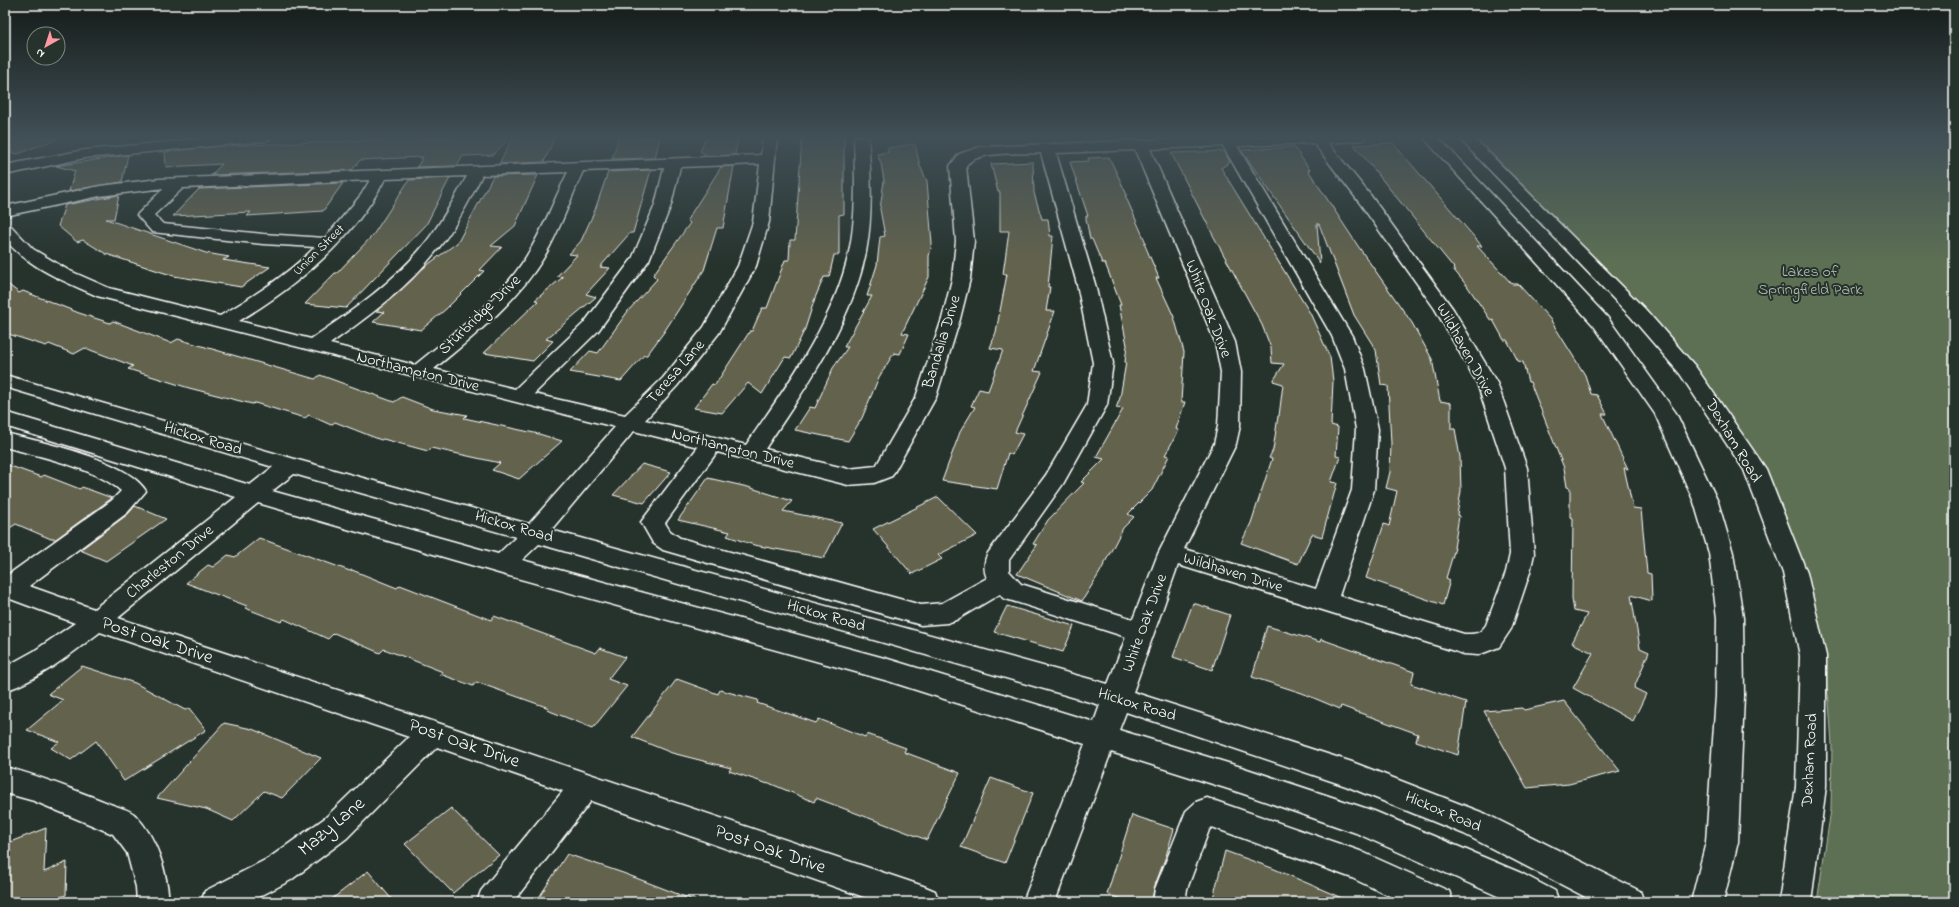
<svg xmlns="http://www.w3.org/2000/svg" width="1959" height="907" viewBox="0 0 1959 907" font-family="'Indie Flower',sans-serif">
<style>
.green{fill:#5d6f52;stroke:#aeb7a8}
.building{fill:#64634e;stroke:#fff}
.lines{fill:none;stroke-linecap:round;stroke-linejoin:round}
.minor-casing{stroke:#fff;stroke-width:3}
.minor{fill:#26332d;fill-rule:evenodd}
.labels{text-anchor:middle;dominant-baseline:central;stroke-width:4;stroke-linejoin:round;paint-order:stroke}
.far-street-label{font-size:13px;fill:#fff;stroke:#26332d}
.park-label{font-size:16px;fill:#b6beb1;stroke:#26332d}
.street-label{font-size:16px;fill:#fff;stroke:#26332d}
.near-street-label{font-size:19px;fill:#fff;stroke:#26332d}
</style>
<rect width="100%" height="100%" fill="#26332d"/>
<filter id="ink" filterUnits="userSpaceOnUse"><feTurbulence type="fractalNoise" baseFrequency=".025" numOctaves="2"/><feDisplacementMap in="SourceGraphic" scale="8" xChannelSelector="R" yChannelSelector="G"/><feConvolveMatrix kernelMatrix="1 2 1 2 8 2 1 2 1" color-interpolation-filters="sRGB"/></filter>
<g filter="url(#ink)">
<!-- green -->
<polygon class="green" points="1475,137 1954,137 1954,902 1817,902 1831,810 1832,745 1829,702 1823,661 1772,491 1732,419 1674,341 1627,291"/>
<!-- building -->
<g class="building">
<polygon points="5,137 59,137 59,138 18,154 5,151"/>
<polygon points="449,137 510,137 493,155 463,156 457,166 417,167 423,157 360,160 352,170 211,175 222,164 166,167 165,152 222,146"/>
<polygon points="513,137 555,137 544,162 499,164"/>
<polygon points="619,137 660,137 655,158 612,159"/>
<polygon points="706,137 738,137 735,155 707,156 700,151"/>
<polygon points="802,137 844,137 844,214 839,215 839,255 834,255 829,277 824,277 815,298 805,329 791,358 785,357 762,394 748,383 722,413 694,408 712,384 715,385 750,331 752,331 762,308 767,308 785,260 789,260 790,240 795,240"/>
<polygon points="1393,143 1482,246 1477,246 1512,284 1518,284 1550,319 1585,375 1591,394 1597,395 1607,414 1602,414 1628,469 1624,468 1633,508 1641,509 1647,573 1651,574 1652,601 1631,595 1640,648 1649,652 1634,688 1646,694 1633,721 1573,688 1593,653 1572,643 1587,614 1574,611 1572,599 1573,518 1570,517 1570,488 1567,487 1564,468 1530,382 1528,382 1523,362 1518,361 1507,340 1504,340 1493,320 1491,321 1468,287 1453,269 1454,268 1354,145"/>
<polygon points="915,144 920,166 927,181 932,244 929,256 929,277 902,333 909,334 900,354 894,353 879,377 862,418 848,441 795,430 810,407 815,408 833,368 848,347 844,347 872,296 867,296 877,265 880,237 885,236 880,209 884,181 881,163 877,154 889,152 887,148"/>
<polygon points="1294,147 1310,170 1308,170 1358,246 1412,323 1432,359 1440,401 1451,403 1451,429 1455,429 1460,457 1461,491 1457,515 1459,516 1454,548 1455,548 1446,578 1450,580 1443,605 1366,578 1384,524 1389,526 1397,491 1386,488 1390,472 1391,443 1388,386 1381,385 1376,350 1354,315 1319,224 1317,224 1320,263 1241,150"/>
<polygon points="1224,151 1230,162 1221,168 1310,313 1330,357 1333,381 1331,425 1338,427 1336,456 1340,457 1331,482 1337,483 1322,537 1312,534 1298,564 1241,543 1251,523 1272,459 1269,458 1273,450 1278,416 1279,416 1283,384 1273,381 1284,364 1272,363 1271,348 1262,325 1214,237 1171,153"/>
<polygon points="128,155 122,182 69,191 75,171 56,166"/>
<polygon points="1109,157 1127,195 1125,195 1146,243 1144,243 1159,278 1156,278 1174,317 1184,352 1181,402 1185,402 1176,429 1179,430 1165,455 1169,456 1152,490 1128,514 1134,517 1123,528 1099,574 1082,601 1017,574 1037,545 1033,544 1048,520 1084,483 1081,482 1104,459 1096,457 1123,409 1116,408 1120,398 1126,362 1125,362 1127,345 1119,305 1121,305 1105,263 1102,263 1092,239 1090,239 1086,219 1086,216 1088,216 1070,162 1089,161 1088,158"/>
<polygon points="1033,162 1034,193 1042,219 1048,219 1050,236 1053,236 1048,287 1050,287 1046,311 1055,311 1034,371 1042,372 1015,432 1023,434 1012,455 1008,453 997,489 942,481 960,432 975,407 971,406 979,389 988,391 1003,350 990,348 996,332 1007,274 1003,274 1009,231 1000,231 1000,192 998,192 991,164"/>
<polygon points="734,166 723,228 717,228 704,270 664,332 647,355 644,355 621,381 570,372 590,351 598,353 628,311 657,279 653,275 690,223 687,220 721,167"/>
<polygon points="651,170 633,233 630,233 600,267 610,268 586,294 596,297 546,339 553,341 533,361 484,353 538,301 535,300 563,277 557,276 577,255 569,254 581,241 595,210 608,172"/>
<polygon points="538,175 515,226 491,246 502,247 480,270 484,271 446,309 421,330 373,322 384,312 376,311 422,269 458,242 493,176"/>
<polygon points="450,178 426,225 346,308 305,304 335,273 337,273 373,235 409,180"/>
<polygon points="343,183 323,211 247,216 251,212 173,216 199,189"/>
<polygon points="119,195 114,219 106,219 206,253 229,257 223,260 270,267 241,287 174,276 106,254 83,240 77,242 58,226 65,205"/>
<polygon points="5,282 19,293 23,291 79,313 110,323 113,321 171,343 178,339 315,379 320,375 394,402 402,397 433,409 467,415 464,418 539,434 562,441 519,479 492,470 500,463 431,448 428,451 383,439 381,440 335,422 331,425 309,415 305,418 255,403 252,404 189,388 128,369 133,366 85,348 74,354 49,344 46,346 5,333"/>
<polygon points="5,464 41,477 44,475 80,489 82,487 112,498 56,539 51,539 16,524 5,531"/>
<polygon points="642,464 671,472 644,503 613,495"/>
<polygon points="708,478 748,487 792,501 783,511 842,523 824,558 754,545 727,536 730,532 678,520"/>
<polygon points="938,497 977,535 938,555 942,559 912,574 873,529"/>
<polygon points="135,506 166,519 106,561 80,550 128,514"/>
<polygon points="259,538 350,571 352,570 397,588 400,585 491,620 494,616 596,653 600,648 625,657 608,679 627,686 593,728 547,710 549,708 476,682 473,686 440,674 443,672 384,649 380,653 334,633 328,639 284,619 281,622 245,608 247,606 186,583 208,565 213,567 228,555 235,557"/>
<polygon points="1193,603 1230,615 1212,670 1173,657"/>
<polygon points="1007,606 1074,626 1063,652 994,632"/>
<polygon points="1267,626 1320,642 1321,639 1414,672 1411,684 1466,702 1458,755 1416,741 1418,734 1341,706 1340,709 1302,693 1252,677"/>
<polygon points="82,666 135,683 185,710 189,708 206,730 124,781 96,741 71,760 51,748 59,742 27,730 63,700 48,694"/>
<polygon points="677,679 718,694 720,690 758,700 757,703 816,723 819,719 865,737 867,734 906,748 904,752 960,773 927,840 816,798 814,802 769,783 768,784 729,771 731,768 672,753 632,737"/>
<polygon points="1564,701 1620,771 1569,784 1527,788 1484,711 1522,708 1524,710"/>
<polygon points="224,723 252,729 321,758 282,798 264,791 233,821 206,809 157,798"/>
<polygon points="991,778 1033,793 1005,863 961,847"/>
<polygon points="451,808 499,855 453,893 405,844"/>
<polygon points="1132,815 1174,829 1166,856 1154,888 1152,902 1129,902 1107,894"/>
<polygon points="46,828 44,872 67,862 66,895 49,902 5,902 5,844"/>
<polygon points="1225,851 1272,868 1351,902 1212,902"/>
<polygon points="567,854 623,873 696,901 696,902 536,902"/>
<polygon points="368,871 394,902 328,902"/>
</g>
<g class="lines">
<defs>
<g id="minor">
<polygon points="218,137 271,137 269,140 264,141 85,158 5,175 5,165 85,150"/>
<path d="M763,137H777L769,222L756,266L719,333L677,386L645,420L746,445C786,387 834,322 849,252C857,215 855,175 854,137H868C871,175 873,215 866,252C852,323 804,390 765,449L848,469L876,466L916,397L942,319L952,279L956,241L950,166L959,154L980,147L1226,137H1366L1364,140L1328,143L1371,196L1453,309L1497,383L1527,468L1534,554L1530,572L1511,629L1499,647L1478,655L1464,654L1178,565L1133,692L1352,762L1486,814L1640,891L1644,902H1595L1464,834L1346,786L1126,712L1119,730L1241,767L1374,811L1521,873L1555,891L1559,902H1511L1356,833L1241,793L1111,752L1055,902H1023L1085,744L888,681L502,574L258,503L118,618L432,721L923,886L935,891L939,902H878L591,801L513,902H477L481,891L563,791L437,747L347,838L291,880L249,902H201L205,891L269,858L325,818L409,737L100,632C71,654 40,679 5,691V667L34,651L75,623L5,597V577L111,501L121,491C96,468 38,456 5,447V433C40,442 127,459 146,491L127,513L29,586L94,609L236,497L5,426V412L250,485L273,467L5,387V375L298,460L529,524L615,427L97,296C61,280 32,269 5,240V225L11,226L33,249L68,270L109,288L220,316C254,296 287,275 315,247L263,244L152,232L137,215L164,188L100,196L5,216V206L100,186L159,179L761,155ZM1314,143L1359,202L1435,309L1477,383L1505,468L1510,554L1506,572L1486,625C1479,635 1475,634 1464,634L1339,596L1374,490L1378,429L1365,369L1352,336L1237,146ZM1223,146L1332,336L1345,369L1356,429L1352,490L1316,589L1184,549L1236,444L1240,426L1241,372L1235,342L1150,149ZM1135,150L1215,342L1221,372L1218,426L1214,444L1158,554L1133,619L1021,584L1009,571V560L1063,484L1107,405L1113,363L1095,284L1056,153ZM1041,153L1077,284L1093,363L1087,405L1046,475L988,553C984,560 983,570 987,578L942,603L921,605L680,538L670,531L665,523L717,452L848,485L874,483L892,476L936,397L960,319L970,279L974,241L966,166C976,150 1022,154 1041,153ZM760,164L753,222L738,266L704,327L663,378L625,415L534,394L598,331L649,260L671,205L680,167ZM664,168L655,205L632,259L584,323L515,389L434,369C474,336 517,302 544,257C560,230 570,200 583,171ZM568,172C554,200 543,230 526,257C499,301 454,333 415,365L330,344C366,318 404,291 432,256C453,232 468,204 482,175ZM467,176C455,198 442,221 427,241C396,281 352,311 311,339L239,321C297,286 353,240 385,179ZM370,180L361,195L325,238L263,234L163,224L154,215L183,188ZM634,431L698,447L641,522L653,543L663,550L921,625L947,623L956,620L1000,594L1003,598L1126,637L1108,684L551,530ZM294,474L516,537L498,554L272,491ZM539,544L1100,705L1094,722L888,659L522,560Z"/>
<polygon points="1423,137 1438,137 1608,318 1676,413 1718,502 1733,553 1743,618 1744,696 1738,842 1723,902 1691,902 1706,842 1716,696 1717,618 1709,553 1694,502 1655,414 1594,326"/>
<polygon points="1458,137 1473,137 1645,309 1695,366 1766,469 1807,573 1826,656 1826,786 1811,902 1779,902 1796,786 1800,656 1783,573 1744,470 1680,374 1631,317"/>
<path d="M5,767C41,776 74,790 108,803C116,807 130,809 136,816C157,838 167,871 169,902H137L136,887L127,853L113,834L34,801L5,793Z"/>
<polygon points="1207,798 1360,851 1449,891 1453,902 1402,902 1352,878 1212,827 1209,830 1187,889 1185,902 1153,902 1155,889 1186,811 1196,802"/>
</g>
</defs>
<!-- minor casing -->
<use href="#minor" class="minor-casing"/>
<!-- minor -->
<use href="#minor" class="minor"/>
</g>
</g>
<!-- sky -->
<linearGradient id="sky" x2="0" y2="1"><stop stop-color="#151c19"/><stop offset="0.52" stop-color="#415057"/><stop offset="1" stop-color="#415057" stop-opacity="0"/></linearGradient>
<rect width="1959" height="264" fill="url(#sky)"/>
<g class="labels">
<!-- far-street labels -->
<g class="far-street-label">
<text transform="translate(319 250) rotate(-45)">Union Street</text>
</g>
<!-- park labels -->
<g class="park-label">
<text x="1810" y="272">Lakes of<tspan x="1810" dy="18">Springfield Park</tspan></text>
</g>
<!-- street labels -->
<g class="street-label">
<text transform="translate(1208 309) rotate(69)">White Oak Drive</text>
<text transform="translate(480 315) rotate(-44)">Sturbridge Drive</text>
<text transform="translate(942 342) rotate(-73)">Bandalia Drive</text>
<text transform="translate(1465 350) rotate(61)">Wildhaven Drive</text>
<text transform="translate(418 372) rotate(14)">Northampton Drive</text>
<text transform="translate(676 372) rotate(-49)">Teresa Lane</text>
<text transform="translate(203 439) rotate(17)">Hickox Road</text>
<text transform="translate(1733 441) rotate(59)">Dexham Road</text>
<text transform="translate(733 449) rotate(14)">Northampton Drive</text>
<text transform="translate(514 527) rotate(16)">Hickox Road</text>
<text transform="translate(170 562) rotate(-39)">Charleston Drive</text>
<text transform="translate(1233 573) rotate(17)">Wildhaven Drive</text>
<text transform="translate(826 616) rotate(16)">Hickox Road</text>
<text transform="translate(1145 623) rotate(-70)">White Oak Drive</text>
<text transform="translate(1137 705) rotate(17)">Hickox Road</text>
<text transform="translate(1810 760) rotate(-87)">Dexham Road</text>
<text transform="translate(1443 812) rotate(23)">Hickox Road</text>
</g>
<!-- near-street labels -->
<g class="near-street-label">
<text transform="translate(157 641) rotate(18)">Post Oak Drive</text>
<text transform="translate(464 744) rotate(19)">Post Oak Drive</text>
<text transform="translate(332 827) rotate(-40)">Mazy Lane</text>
<text transform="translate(770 850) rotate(19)">Post Oak Drive</text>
</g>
</g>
<!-- margin -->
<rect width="1959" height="907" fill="none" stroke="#26332d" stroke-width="20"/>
<rect x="10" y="10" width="1939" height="887" fill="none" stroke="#fff" stroke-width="1.5" filter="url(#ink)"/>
<!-- north arrow -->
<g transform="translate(46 46) rotate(219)"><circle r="19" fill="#26332d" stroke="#7d8581"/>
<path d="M0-3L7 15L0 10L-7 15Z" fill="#ff9aa2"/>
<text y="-6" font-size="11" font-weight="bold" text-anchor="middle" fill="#ffffff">N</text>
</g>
</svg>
